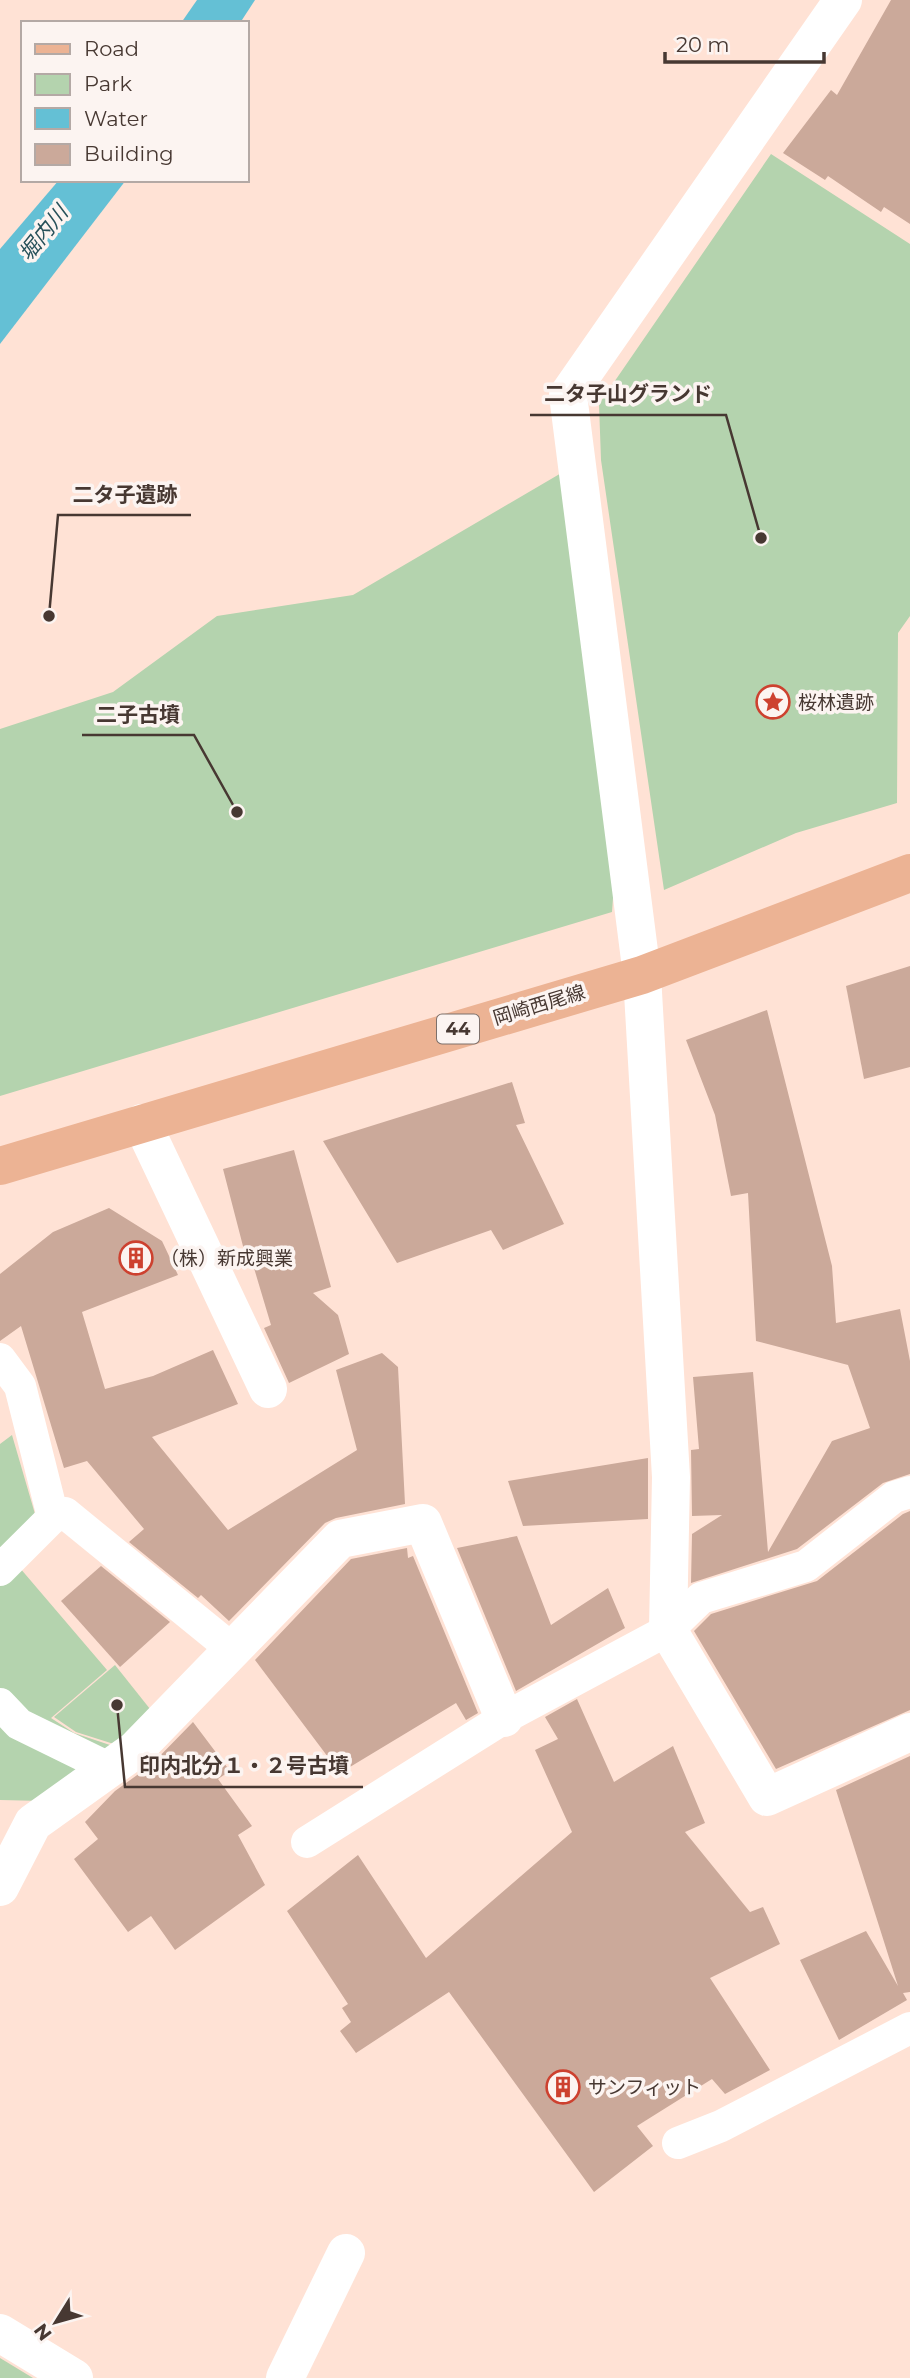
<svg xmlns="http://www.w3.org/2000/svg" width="910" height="2378" viewBox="0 0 910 2378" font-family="Montserrat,'Noto Sans JP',sans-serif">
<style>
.green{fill:#b4d3ae}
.water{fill:#64c0d5}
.building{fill:#cba99a}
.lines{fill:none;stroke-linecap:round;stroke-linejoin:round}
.service{stroke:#fff;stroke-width:32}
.minor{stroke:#fff;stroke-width:38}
.primary{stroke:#ecb394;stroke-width:38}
.labels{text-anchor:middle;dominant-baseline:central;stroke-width:7;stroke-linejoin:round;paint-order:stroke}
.shield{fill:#fcf4f1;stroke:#7d706b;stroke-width:2}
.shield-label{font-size:18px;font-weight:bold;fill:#473832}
.poi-label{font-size:19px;fill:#473832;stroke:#fcf4f1;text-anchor:start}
.street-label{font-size:19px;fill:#473832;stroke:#fcf4f1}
.water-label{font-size:21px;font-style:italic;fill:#27515a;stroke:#fcf4f1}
.leader{fill:none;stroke:#473832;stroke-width:2.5}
.callout-dot{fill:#473832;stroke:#fcf4f1;stroke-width:2.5}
.callout-label{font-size:21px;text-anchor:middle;font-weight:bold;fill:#473832;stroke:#fcf4f1;stroke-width:7;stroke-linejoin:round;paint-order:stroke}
</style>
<rect width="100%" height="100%" fill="#ffe2d5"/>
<!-- green -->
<g class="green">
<polygon points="771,154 910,244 910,616 898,633 897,803 796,833 664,890 601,460 599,404"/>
<polygon points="563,472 620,800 612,912 0,1096 0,729 113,692 217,616 353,595"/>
<polygon points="12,1435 35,1514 2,1547 107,1670 51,1718 74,1733 119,1748 44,1801 0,1800 0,1444"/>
<polygon points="115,1665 154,1714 117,1745 76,1732 54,1717"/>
<polygon points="0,2358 33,2378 0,2378"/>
</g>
<!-- water -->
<g class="water">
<polygon points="197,0 255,0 240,23 181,23"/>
<polygon points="59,180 126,180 0,344 0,249"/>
</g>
<!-- building -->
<g class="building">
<polygon points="891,0 910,0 910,224 884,207 881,212 828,176 825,180 783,153 831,90 837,95"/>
<polygon points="910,966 910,1067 864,1079 846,986"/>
<polygon points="767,1010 832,1266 836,1323 900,1309 910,1361 910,1474 883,1483 797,1549 691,1583 692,1534 722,1515 692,1516 691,1450 699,1449 693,1377 753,1372 768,1552 832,1441 870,1428 848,1365 756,1341 748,1193 731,1196 715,1115 686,1040"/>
<polygon points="512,1082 525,1123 516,1125 564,1224 503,1250 491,1230 397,1263 323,1141"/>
<polygon points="294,1150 331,1287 313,1293 338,1315 349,1354 289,1383 264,1328 271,1325 248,1248 244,1250 223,1169"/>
<polygon points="109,1208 162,1241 178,1275 82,1312 105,1389 153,1376 213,1350 238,1404 152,1437 228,1530 357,1450 336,1370 382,1353 398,1367 405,1504 336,1518 325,1523 229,1621 201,1595 198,1598 129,1542 144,1529 87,1461 64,1468 21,1326 0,1341 0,1274 53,1232"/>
<polygon points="648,1458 648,1519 523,1526 508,1481"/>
<polygon points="910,1511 910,1710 776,1769 694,1631 711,1614 817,1581 903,1514"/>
<polygon points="517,1536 551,1625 608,1588 625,1628 516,1691 457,1548"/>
<polygon points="407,1548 408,1558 413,1556 478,1713 466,1720 456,1703 340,1773 255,1660 351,1559"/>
<polygon points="101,1566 170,1622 120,1667 61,1601"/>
<polygon points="577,1699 614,1782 673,1746 705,1823 685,1832 750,1912 763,1907 780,1944 710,1978 770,2070 725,2094 712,2079 637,2126 653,2146 594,2192 449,1992 356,2053 340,2031 351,2022 342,2008 348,2004 287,1911 358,1855 426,1958 572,1832 535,1750 558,1739 545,1717"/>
<polygon points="193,1722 230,1771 218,1779 252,1826 238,1835 265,1885 175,1950 151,1916 128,1932 74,1859 98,1839 85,1822 115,1791 151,1765"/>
<polygon points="910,1756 910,1992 903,1993 907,2000 839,2040 800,1960 866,1931 898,1986 836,1790"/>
</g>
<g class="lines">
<!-- service -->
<g class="service">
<polyline points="0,1359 20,1386 53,1517 0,1570"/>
<polyline points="53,1517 65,1513 232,1649"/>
<polyline points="0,1704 19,1724 109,1768"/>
<polyline points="307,1842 504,1718 668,1630 701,1598 806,1566 894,1497 910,1492"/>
<polyline points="678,2143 721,2126 910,2028"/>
</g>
<!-- minor -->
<g class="minor">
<polyline points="843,0 568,395 642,975 671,1477 668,1630 767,1797 910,1732"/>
<polyline points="142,1123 268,1389"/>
<polyline points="0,1887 33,1823 135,1750 340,1539 423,1523 504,1718"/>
<polyline points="0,2333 74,2378"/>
<polyline points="285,2378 346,2253"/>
</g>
<!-- primary -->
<polyline class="primary" points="0,1166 642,975 910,873"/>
</g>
<!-- icons -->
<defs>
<symbol id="sight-ring" viewBox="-11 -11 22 22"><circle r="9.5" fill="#fcf4f1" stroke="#cd412f" stroke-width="1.5"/><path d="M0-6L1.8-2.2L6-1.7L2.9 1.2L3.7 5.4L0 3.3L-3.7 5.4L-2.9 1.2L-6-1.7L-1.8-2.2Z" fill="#cd412f"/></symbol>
<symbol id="building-ring" viewBox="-11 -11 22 22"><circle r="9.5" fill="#fcf4f1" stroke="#cd412f" stroke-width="1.5"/><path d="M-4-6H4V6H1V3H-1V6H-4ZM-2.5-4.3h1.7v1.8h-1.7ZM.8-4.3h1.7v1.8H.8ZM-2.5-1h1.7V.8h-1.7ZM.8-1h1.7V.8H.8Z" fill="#cd412f"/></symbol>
</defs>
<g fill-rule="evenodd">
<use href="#sight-ring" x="754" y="683" width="38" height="38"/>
<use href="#building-ring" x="117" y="1239" width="38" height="38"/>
<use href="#building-ring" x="544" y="2068" width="38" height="38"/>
</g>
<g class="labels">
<!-- shield labels -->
<rect class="shield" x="437" y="1014.5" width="42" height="29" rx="5"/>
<g class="shield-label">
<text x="458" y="1029">44</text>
</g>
<!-- poi labels -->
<g class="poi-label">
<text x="798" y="702">桜林遺跡</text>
<text x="160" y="1258">（株）新成興業</text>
<text x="588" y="2087">サンフィット</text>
</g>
<!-- street labels -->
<g class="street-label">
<text transform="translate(539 1005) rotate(-17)">岡崎西尾線</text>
</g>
<!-- water labels -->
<g class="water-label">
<text transform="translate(43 233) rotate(-51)">堀内川</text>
</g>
</g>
<!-- callouts -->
<path class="leader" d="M761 538L726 415H530M49 616L58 515H191M237 812L194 735H82M117 1705L125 1787H363"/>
<g class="callout-dot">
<circle cx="761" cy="538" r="7"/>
<circle cx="49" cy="616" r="7"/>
<circle cx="237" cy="812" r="7"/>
<circle cx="117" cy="1705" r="7"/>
</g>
<g class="callout-label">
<text x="628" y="401">二タ子山グランド</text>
<text x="125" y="502">二タ子遺跡</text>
<text x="138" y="722">二子古墳</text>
<text x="244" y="1773">印内北分１・２号古墳</text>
</g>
<!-- legend -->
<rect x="21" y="21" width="228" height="161" fill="#fcf4f1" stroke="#b4a9a5" stroke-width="2"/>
<rect x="35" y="44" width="35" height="10" fill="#ecb394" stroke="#b4a9a5" stroke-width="2"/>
<text x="84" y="56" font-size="21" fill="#473832">Road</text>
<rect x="35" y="74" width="35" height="21" fill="#b4d3ae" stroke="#b4a9a5" stroke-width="2"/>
<text x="84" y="91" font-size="21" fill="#473832">Park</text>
<rect x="35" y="108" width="35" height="21" fill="#64c0d5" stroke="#b4a9a5" stroke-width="2"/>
<text x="84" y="126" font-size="21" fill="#473832">Water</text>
<rect x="35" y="144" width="35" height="21" fill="#cba99a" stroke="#b4a9a5" stroke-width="2"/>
<text x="84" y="161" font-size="21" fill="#473832">Building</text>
<!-- north arrow -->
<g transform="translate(56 2322) rotate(233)" stroke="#fcf4f1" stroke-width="5" paint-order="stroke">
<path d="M0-5L12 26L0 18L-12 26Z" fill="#473832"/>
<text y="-10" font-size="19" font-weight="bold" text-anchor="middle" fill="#473832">N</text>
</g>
<!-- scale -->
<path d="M665 52v10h159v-10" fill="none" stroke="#473832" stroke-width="3.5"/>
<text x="676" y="52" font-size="21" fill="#473832" stroke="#fcf4f1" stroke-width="5" paint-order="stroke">20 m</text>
</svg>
